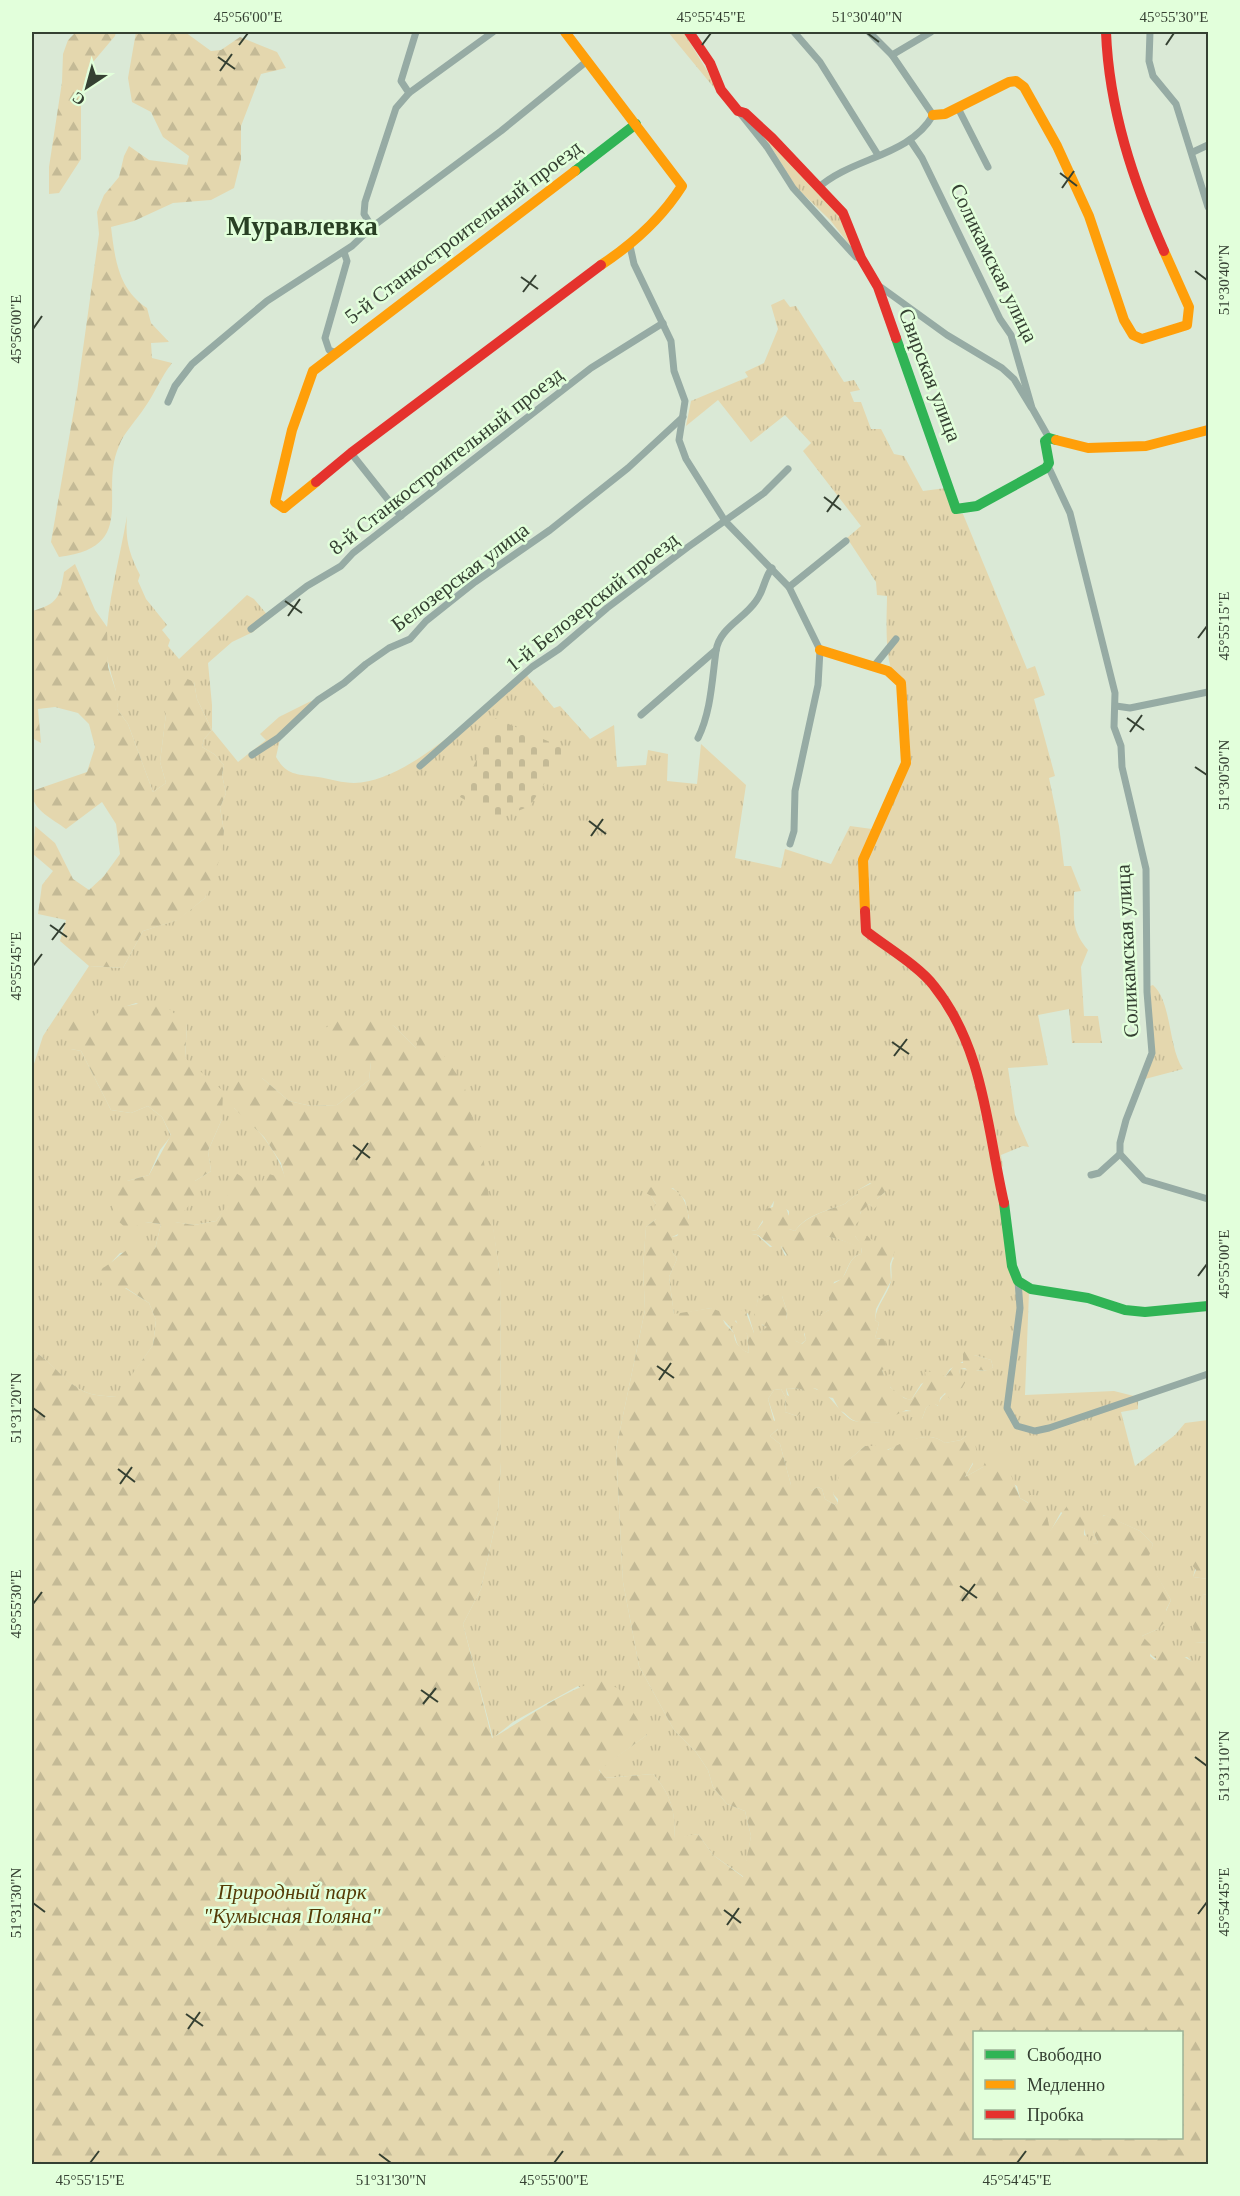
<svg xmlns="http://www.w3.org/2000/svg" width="1240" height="2196" viewBox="0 0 1240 2196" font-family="'Times New Roman',serif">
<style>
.grass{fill:url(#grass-tufts)}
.forest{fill:url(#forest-firs);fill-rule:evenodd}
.cemetery{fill:url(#cemetery-stones)}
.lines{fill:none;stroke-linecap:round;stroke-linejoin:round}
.street{stroke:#96aba4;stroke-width:7}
.fast{stroke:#30b455;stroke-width:10}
.slow{stroke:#ff9f0a;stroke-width:10}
.jam{stroke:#e5322d;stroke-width:10}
.ticks{fill:none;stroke:#354032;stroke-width:2}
.labels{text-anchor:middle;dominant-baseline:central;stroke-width:5;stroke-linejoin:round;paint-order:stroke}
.street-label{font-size:21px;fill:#354032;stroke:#e2ffdb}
.park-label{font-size:21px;font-style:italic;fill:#553b06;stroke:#e2ffdb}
.district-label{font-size:27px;font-weight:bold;fill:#294024;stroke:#e2ffdb}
.neatline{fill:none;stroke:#354032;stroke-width:2}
.ticks-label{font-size:15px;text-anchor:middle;fill:#354032}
</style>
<defs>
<pattern id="grass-tufts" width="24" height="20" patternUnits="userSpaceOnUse" patternTransform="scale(1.5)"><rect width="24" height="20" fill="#e4d7ae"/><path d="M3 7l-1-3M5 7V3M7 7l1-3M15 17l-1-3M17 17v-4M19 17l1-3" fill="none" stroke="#c4ba96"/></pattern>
<pattern id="forest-firs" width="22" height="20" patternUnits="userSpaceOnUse" patternTransform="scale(1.5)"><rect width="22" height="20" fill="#e4d7ae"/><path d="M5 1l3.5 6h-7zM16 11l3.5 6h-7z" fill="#c4ba96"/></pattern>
<pattern id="cemetery-stones" width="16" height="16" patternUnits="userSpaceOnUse" patternTransform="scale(1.5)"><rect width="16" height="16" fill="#e4d7ae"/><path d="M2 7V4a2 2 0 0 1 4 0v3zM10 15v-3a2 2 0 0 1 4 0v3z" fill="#c4ba96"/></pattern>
</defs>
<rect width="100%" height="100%" fill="#dae9d6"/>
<!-- grass -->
<g class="grass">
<path d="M668,32H685C695,54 710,72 720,95Z"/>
<polygon points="746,117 839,212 856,253 830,220 796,187 772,148"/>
<path d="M784,299L790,307L796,306L844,382L854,380L860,390L850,392L854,402H861L871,429H881L894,454L904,456L923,491L946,488L953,513L963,514L1027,669L1035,666L1045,695L1034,699L1055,776L1049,778L1059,826L1064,866H1071L1081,891L1074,892C1074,919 1071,929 1088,950L1081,967L1084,1016H1098L1102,1043H1072L1069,1009L1038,1015L1048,1065L1008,1068L1015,1115L1029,1147L1023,1146L1001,1155L1003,1166L998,1170L1015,1266L1029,1292L1025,1395L1114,1391L1138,1397V1409L1121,1412L1135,1466L1175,1435L1185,1423L1208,1420V1544H1202L1193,1577L1208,1579V1594L1203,1595L1195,1643L1208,1642V1676L1187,1657C1157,1660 1153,1666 1142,1636L1158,1629L1171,1600L1147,1559L1153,1544L1140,1531L1104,1515L1093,1531L1098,1543L1088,1545L1084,1528L1061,1512L1050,1532L1029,1503L1020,1498L1017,1486L983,1467L965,1477L973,1464L966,1436L961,1440L945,1443C927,1429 907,1443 889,1449C883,1451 872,1447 865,1446L850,1459L833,1494L838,1503L835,1505L825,1499L822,1489L818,1487L811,1491L791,1485L780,1444L770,1436L778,1429L768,1399L774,1390L781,1389L786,1398L785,1412L797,1416L786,1388L801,1389L806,1393L813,1388C833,1395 836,1409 850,1419C857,1424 876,1422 884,1422L890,1412L912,1411L922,1419L926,1408L932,1402L938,1406C941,1395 946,1393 956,1389L960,1369L987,1371L993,1367L991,1360L974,1355L950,1369L945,1377L940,1375L921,1384L911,1400C892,1396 876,1373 883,1354C883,1351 886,1350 886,1347L880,1338H875L879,1323L875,1320C877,1303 888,1295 891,1281C893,1272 889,1266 894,1258L878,1244L862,1246L855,1236L854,1226L863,1208L869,1204L874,1208L877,1199L885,1192L870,1183L858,1190V1194C852,1196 847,1204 842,1205C826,1211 806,1215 795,1231L789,1229V1211L774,1201L757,1230L751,1231L752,1234L757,1235L770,1247L781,1246L785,1256L804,1242V1237L807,1239C825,1230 843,1242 862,1247L861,1254C850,1256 848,1269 842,1279L834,1282L829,1310L816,1318L804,1334L806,1340L801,1344L796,1341L786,1320L787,1311L782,1296L758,1299L756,1309L762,1325L768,1327L760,1333H754L748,1313L735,1321L747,1334L749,1353C733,1346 739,1341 732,1330C728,1323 717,1315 711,1308L674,1315L669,1277L677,1259L672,1251V1237L677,1236L689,1218L685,1200L673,1188L651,1196L656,1204V1219L646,1227L643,1267L645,1310L616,1449L623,1582L639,1666L674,1730L696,1752L708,1770L713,1787L727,1804L745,1811L751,1836L744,1877L713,1855L698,1834L674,1839C676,1812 671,1795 653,1774L604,1778L599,1769L647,1735L578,1686L513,1722L493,1738L463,1624L481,1589L498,1512L501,1462L500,1275L492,1222L416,1048L394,1026L364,1017H340L371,1062L369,1080L337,1105L311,1106L289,1101L262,1078L234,1108C258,1128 277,1150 286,1180L260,1190L253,1187L227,1189L228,1205L216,1221L194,1225L174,1222L184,1209L195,1181L211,1171L208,1151L222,1119L185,1058L187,1025L136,1003L121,1008L71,1049L81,1051L111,1110L131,1113L148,1106L162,1117L171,1136L160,1150L149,1175L127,1181L145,1222L161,1224L155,1249L120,1253L107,1267L125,1288L149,1303L156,1320L153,1345L117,1397C108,1396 96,1396 88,1393C65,1385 53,1362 32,1350V1070L43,1036L89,966L123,968L143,931L177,920L205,898L224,831L220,808L226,793L222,775L224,765L214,754L202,747L204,739L212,730L197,699L194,682L166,714L160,762L166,783L153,792L128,724L117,709C119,687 106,668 106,645C107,602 120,558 127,516C125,539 129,554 140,575L138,581L146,599L167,625L162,630L170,640L168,646L179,659L247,595L254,599L270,618L253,632L232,642L208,663L212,705V730L238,762L266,740L260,734L279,717L311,701L315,707L280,739L276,757C287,776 297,774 318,777C330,779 343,783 354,783C410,782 483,706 523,671L554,708L560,706L590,739L614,725L617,767L646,765L648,750L668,754L667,781L697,784L701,744L746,785L735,858L781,868L785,849L831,864L850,826L872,829L901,767L899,683C883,668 887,617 887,596L877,595L876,582L847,538L861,526L803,451L811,443L785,415L751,442L718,400L686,426L691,401L748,377L745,372L764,363L778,329L771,305Z"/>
<path d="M1153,985C1172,1002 1168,1047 1183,1069L1145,1079L1154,1053L1150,986Z"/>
</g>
<!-- forest -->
<g class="forest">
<polygon points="76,32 116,32 115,36 88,68 81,96 81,159 59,193 49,194 49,167 62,82 63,54 68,40"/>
<path d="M136,32H185L211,51L221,50L240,37L277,52L286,68L261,74L241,126V160L234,188L211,200L173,203L134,221L111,227C115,259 118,289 147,308L151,323L169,342L151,343L152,358L172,363C161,377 155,393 145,407C137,420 124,432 119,446C98,493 140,547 59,557L51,542L77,392L99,234L97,212L104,195L119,177L124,156L129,146L149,160L187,165L189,156L163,137L151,112L132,102L128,78Z"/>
<path d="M75,564L95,610L107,627L108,667L118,697L117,709L128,724L153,792L166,783L160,762L166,714L159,700L177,674L194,682L197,699L212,730L204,739L202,747L214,754L224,765L222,775L226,793L220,808L224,831L222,853L205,898L178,920L143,931L123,968L89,966L60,941L66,920L38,914L42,885L53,871L33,854L35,826L55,843L73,879L89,890L104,876L120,854L116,824L102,802L66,829C53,819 31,810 32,791L87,772L95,747L89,724L78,713L55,707L38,709L41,743L32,738V611C58,604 60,597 64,572Z"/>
<path d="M159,1000L187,1025L185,1058L223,1091L222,1119L208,1151L211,1171L195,1181L197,1196L175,1222L194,1225L216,1221L227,1205V1189L236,1173L260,1189L266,1173L285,1179L281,1163L264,1137L234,1108L231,1087L245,1076L262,1078L289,1101L311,1106L337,1105L369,1080L371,1062L350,1061L323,1030L340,1017H364L371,1013L394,1026L416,1048L421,1030L432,1038L464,1085L483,1155L500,1275L501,1462L498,1512L481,1589L463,1624L492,1738C528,1718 561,1691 601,1680L619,1689L647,1735L599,1770L605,1778L653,1774C671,1795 676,1811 674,1838L698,1834L713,1855L743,1877L751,1836L745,1811L727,1804L713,1787L708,1770L696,1752L674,1730L639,1666L623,1582L616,1449L645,1310L643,1267L646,1227L656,1219L652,1212L656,1204L651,1196L641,1190C675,1178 690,1196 689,1229L672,1237V1251L677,1259L669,1277L674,1314L711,1308L719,1311L725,1324L734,1333C734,1343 740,1349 749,1353L747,1334C738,1329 735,1321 735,1312L745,1310L754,1333H760L767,1327L757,1322L754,1314L758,1299L775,1292L782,1296L787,1311L786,1320L789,1319L794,1326L796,1341L802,1344L806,1340C803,1329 805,1324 812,1316L816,1317L829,1310V1287C833,1283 838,1282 841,1279C849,1272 848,1257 861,1254L862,1248C844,1242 825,1230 807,1240L804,1238L806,1250L792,1263L781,1246L776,1250L758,1235L752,1234L747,1240L741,1237L746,1225L750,1226L751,1231L757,1230L763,1222L761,1216L766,1209L773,1207L774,1201L784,1203L791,1221L789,1229L795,1231C806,1216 825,1211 842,1205C847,1204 852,1196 858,1194V1190L878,1180L885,1187V1192L877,1199L878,1205L874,1209L869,1204L860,1213L861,1219L854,1226L857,1232L855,1236L862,1245L867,1236L878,1244L880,1236L883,1235L889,1239L895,1251L890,1264L891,1281L876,1309L875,1320L879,1323L875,1338L885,1339L886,1347L892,1349L893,1353L891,1356L883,1354L888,1362L886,1368L882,1370L884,1376L891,1374L895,1380L890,1387L904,1398L911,1400L926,1379L925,1372L938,1371L945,1377L956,1363H963V1351L971,1350L974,1355L991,1360L993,1367L988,1371L977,1370L972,1374L965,1368L960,1369L959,1375L966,1381L962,1388L956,1389L953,1403L945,1393L940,1398L939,1406L932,1403L926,1408L922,1419L911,1417V1411L906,1410L894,1416L890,1413L885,1422C874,1422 863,1425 853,1420C847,1417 847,1413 840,1411L833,1398L822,1396L817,1389L813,1388L814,1394L809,1397L801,1389L786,1388L787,1395L801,1402L803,1411L797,1416L785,1412L786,1398L781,1389L774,1390L768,1399L774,1421L778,1418L781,1426L770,1436L780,1444L791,1485L803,1481L811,1491L818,1487L822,1489L825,1499L835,1505L838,1503V1499L833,1494L843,1465L865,1446H884L888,1450C904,1441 929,1430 945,1443L961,1440L966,1436L975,1443L977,1455L965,1477L983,1467L988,1455L1005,1460L1020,1498L1028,1503L1030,1495L1040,1496L1047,1515L1050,1531L1067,1506L1080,1509L1085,1516L1084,1535L1088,1537V1544L1098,1543L1093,1531L1096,1521L1105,1515L1140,1531L1153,1544L1148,1559L1171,1600L1166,1610L1168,1619L1158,1629L1142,1636L1152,1646L1150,1656L1155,1660L1160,1650C1184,1650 1184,1662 1203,1664L1208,1676V2164H32V1350C53,1362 65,1384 88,1393C96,1396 108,1396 116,1397L153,1345L156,1320L149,1303L126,1288L105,1289L95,1272C110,1266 119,1254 134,1245L155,1249L161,1224L145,1222L128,1230L117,1220L109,1197L127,1181L149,1175L171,1135L162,1117L148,1106L131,1113L111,1110L81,1051L71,1049L67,1029L73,1020L95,1016L109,1001L121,1007ZM1182,2032V2138H974V2032Z"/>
<polygon points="1202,1544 1208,1544 1208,1579 1193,1577 1196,1570 1191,1564"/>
<polygon points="1208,1594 1208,1642 1195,1643 1192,1617 1201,1606 1203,1595"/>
</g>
<!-- cemetery -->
<polygon class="cemetery" points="495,718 566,749 530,806 498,819 460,797"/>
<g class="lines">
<!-- street -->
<g class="street">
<polyline points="794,32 820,62 878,155"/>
<polyline points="1150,32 1149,61 1153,76 1176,104 1208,207"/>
<polyline points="892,55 931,32"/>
<polyline points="409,93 493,32"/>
<polyline points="958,108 988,167"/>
<polyline points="740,113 767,147 793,188 856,257 861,258"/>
<polyline points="910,140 922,158 1000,319 1011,335 1032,408 1049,438"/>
<polyline points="1193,152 1208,145"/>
<path d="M818,188C852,157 909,157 933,115L892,55L869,32"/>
<polyline points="372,227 364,214 365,202 396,108 409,93 401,81 416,32"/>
<polyline points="630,246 634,264 671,341 674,371 685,401 679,440 686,459 725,521 789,587 820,650 818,685 795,791 794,831 790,844"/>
<polyline points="878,287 882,288 947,335 1002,368 1014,379 1031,407"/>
<polyline points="336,353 329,350 325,338 347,261 344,252"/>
<polyline points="168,402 175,386 192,364 267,301 352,246 372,227 501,131 587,61"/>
<polyline points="351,453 401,516"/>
<polyline points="1048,466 1070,513 1115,693 1114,727 1121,746 1122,767 1146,869 1147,992 1152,1053 1126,1120 1120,1143 1120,1154 1144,1180 1208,1199"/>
<polyline points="789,587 846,541"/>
<polyline points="251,629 307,586 341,566 353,553 591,368 663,323"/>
<polyline points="874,666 896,639"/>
<polyline points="1116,706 1130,708 1208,692"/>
<polyline points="641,715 716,650"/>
<path d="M698,738C711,712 712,680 716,651C719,628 744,619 756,601C764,591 764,578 772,568"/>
<polyline points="252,755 278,738 318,700 344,683 366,664 389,648 410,639 426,621 475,582 550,530 628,468 683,417"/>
<polyline points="420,766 532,667 559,649 607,608 688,547 764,493 788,469"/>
<polyline points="1091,1175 1099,1173 1120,1154"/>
<polyline points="1018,1281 1020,1308 1007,1408 1017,1426 1035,1431 1049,1428 1208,1374"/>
</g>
<!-- fast -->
<g class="fast">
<polyline points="575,171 636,124"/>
<polyline points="896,338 956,509 977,506 1046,468 1049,463 1045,441 1049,438 1056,440"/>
<polyline points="1004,1203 1012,1266 1018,1281 1031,1289 1088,1298 1125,1310 1145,1312 1208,1306"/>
</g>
<!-- slow -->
<g class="slow">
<path d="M565,32L682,186C661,219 633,244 601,265"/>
<polyline points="933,115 945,114 1009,82 1016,81 1024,87 1057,146 1089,216 1124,320 1133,335 1142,339 1187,325 1189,307 1164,251"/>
<polyline points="1056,440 1088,448 1146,446 1208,430"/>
<polyline points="316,482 284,508 275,502 292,430 313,371 575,171"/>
<polyline points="820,650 888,671 901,683 906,763 863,860 865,911"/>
</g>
<!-- jam -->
<g class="jam">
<polyline points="689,32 710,63 721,90 738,111 745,113 772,138 843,213 861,258 878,287 896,338"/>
<path d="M1106,32C1109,109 1133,181 1164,251"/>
<polyline points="316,482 351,453 601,265"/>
<path d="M865,911L866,931C886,947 919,966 934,986C984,1048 987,1129 1004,1203"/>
</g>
</g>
<!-- ticks -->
<path class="ticks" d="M867,33L879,42M239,45L248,33M702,45L711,33M1166,45L1174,33M218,57L235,69M220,71L232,54M1060,173L1077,186M1062,188L1074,171M1195,271L1207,280M521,277L538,289M523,292L536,275M33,329L42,316M824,497L841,510M827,512L839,495M285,601L302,613M288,616L300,599M1198,638L1207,626M1127,718L1144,730M1130,732L1142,715M1195,767L1207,775M589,821L606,834M591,836L603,819M50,925L67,937M52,940L65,923M33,966L42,954M892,1042L909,1054M894,1056L907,1039M353,1145L370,1158M356,1160L368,1143M1198,1276L1207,1264M657,1366L674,1378M659,1380L671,1363M33,1408L45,1417M118,1469L135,1482M120,1484L132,1467M960,1586L977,1598M962,1601L975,1584M33,1604L42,1592M421,1690L438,1702M423,1704L436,1688M1195,1757L1207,1766M33,1903L45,1912M724,1910L741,1923M1198,1914L1207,1902M727,1925L739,1908M186,2014L203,2026M188,2029L200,2012M379,2154L391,2163M90,2163L99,2151M554,2163L563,2151M1017,2163L1026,2151"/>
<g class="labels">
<!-- street labels -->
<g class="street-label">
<text transform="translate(463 232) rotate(-37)">5-й Станкостроительный проезд</text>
<text transform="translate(994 263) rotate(64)">Соликамская улица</text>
<text transform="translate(930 375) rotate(69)">Свирская улица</text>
<text transform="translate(446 461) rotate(-38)">8-й Станкостроительный проезд</text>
<text transform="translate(460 577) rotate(-37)">Белозерская улица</text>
<text transform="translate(592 602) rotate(-38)">1-й Белозерский проезд</text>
<text transform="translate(1127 951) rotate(-93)">Соликамская улица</text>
</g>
<!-- park labels -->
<g class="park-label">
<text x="292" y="1892">Природный парк<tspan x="292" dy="24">"Кумысная Поляна"</tspan></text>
</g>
<!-- district labels -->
<g class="district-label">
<text x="302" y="226">Муравлевка</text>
</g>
</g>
<!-- border -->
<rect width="1240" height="2196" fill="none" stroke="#e2ffdb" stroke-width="66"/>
<!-- legend -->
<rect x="973" y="2031" width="210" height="108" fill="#e2ffdb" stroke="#9db397" stroke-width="1.5"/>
<rect x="985" y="2050" width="30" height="9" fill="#30b455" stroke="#9db397" stroke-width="1.5"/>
<text x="1027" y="2061" font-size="18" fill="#354032">Свободно</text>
<rect x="985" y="2080" width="30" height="9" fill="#ff9f0a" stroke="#9db397" stroke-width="1.5"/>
<text x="1027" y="2091" font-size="18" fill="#354032">Медленно</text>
<rect x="985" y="2110" width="30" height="9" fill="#e5322d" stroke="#9db397" stroke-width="1.5"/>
<text x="1027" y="2121" font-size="18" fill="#354032">Пробка</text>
<!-- north arrow -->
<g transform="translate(87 87) rotate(216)" stroke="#e2ffdb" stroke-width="4.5" paint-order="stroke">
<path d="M0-4.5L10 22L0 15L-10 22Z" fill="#354032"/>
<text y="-9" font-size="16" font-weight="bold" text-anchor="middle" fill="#354032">С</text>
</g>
<rect x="33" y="33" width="1174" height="2130" class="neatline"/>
<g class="ticks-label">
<text x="248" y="22">45°56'00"E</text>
<text x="711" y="22">45°55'45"E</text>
<text x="867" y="22">51°30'40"N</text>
<text x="1174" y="22">45°55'30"E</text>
<text transform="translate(1224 280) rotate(-90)" y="5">51°30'40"N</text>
<text transform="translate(16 329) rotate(-90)" y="5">45°56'00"E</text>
<text transform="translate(1224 626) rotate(-90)" y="5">45°55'15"E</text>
<text transform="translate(1224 775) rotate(-90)" y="5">51°30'50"N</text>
<text transform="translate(16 966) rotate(-90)" y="5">45°55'45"E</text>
<text transform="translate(1224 1264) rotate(-90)" y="5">45°55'00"E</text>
<text transform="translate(16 1408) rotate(-90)" y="5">51°31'20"N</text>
<text transform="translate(16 1604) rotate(-90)" y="5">45°55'30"E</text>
<text transform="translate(1224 1766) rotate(-90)" y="5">51°31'10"N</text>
<text transform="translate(1224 1902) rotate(-90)" y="5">45°54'45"E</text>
<text transform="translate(16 1903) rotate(-90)" y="5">51°31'30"N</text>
<text x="90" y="2185">45°55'15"E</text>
<text x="391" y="2185">51°31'30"N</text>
<text x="554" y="2185">45°55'00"E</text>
<text x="1017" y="2185">45°54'45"E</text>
</g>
</svg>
